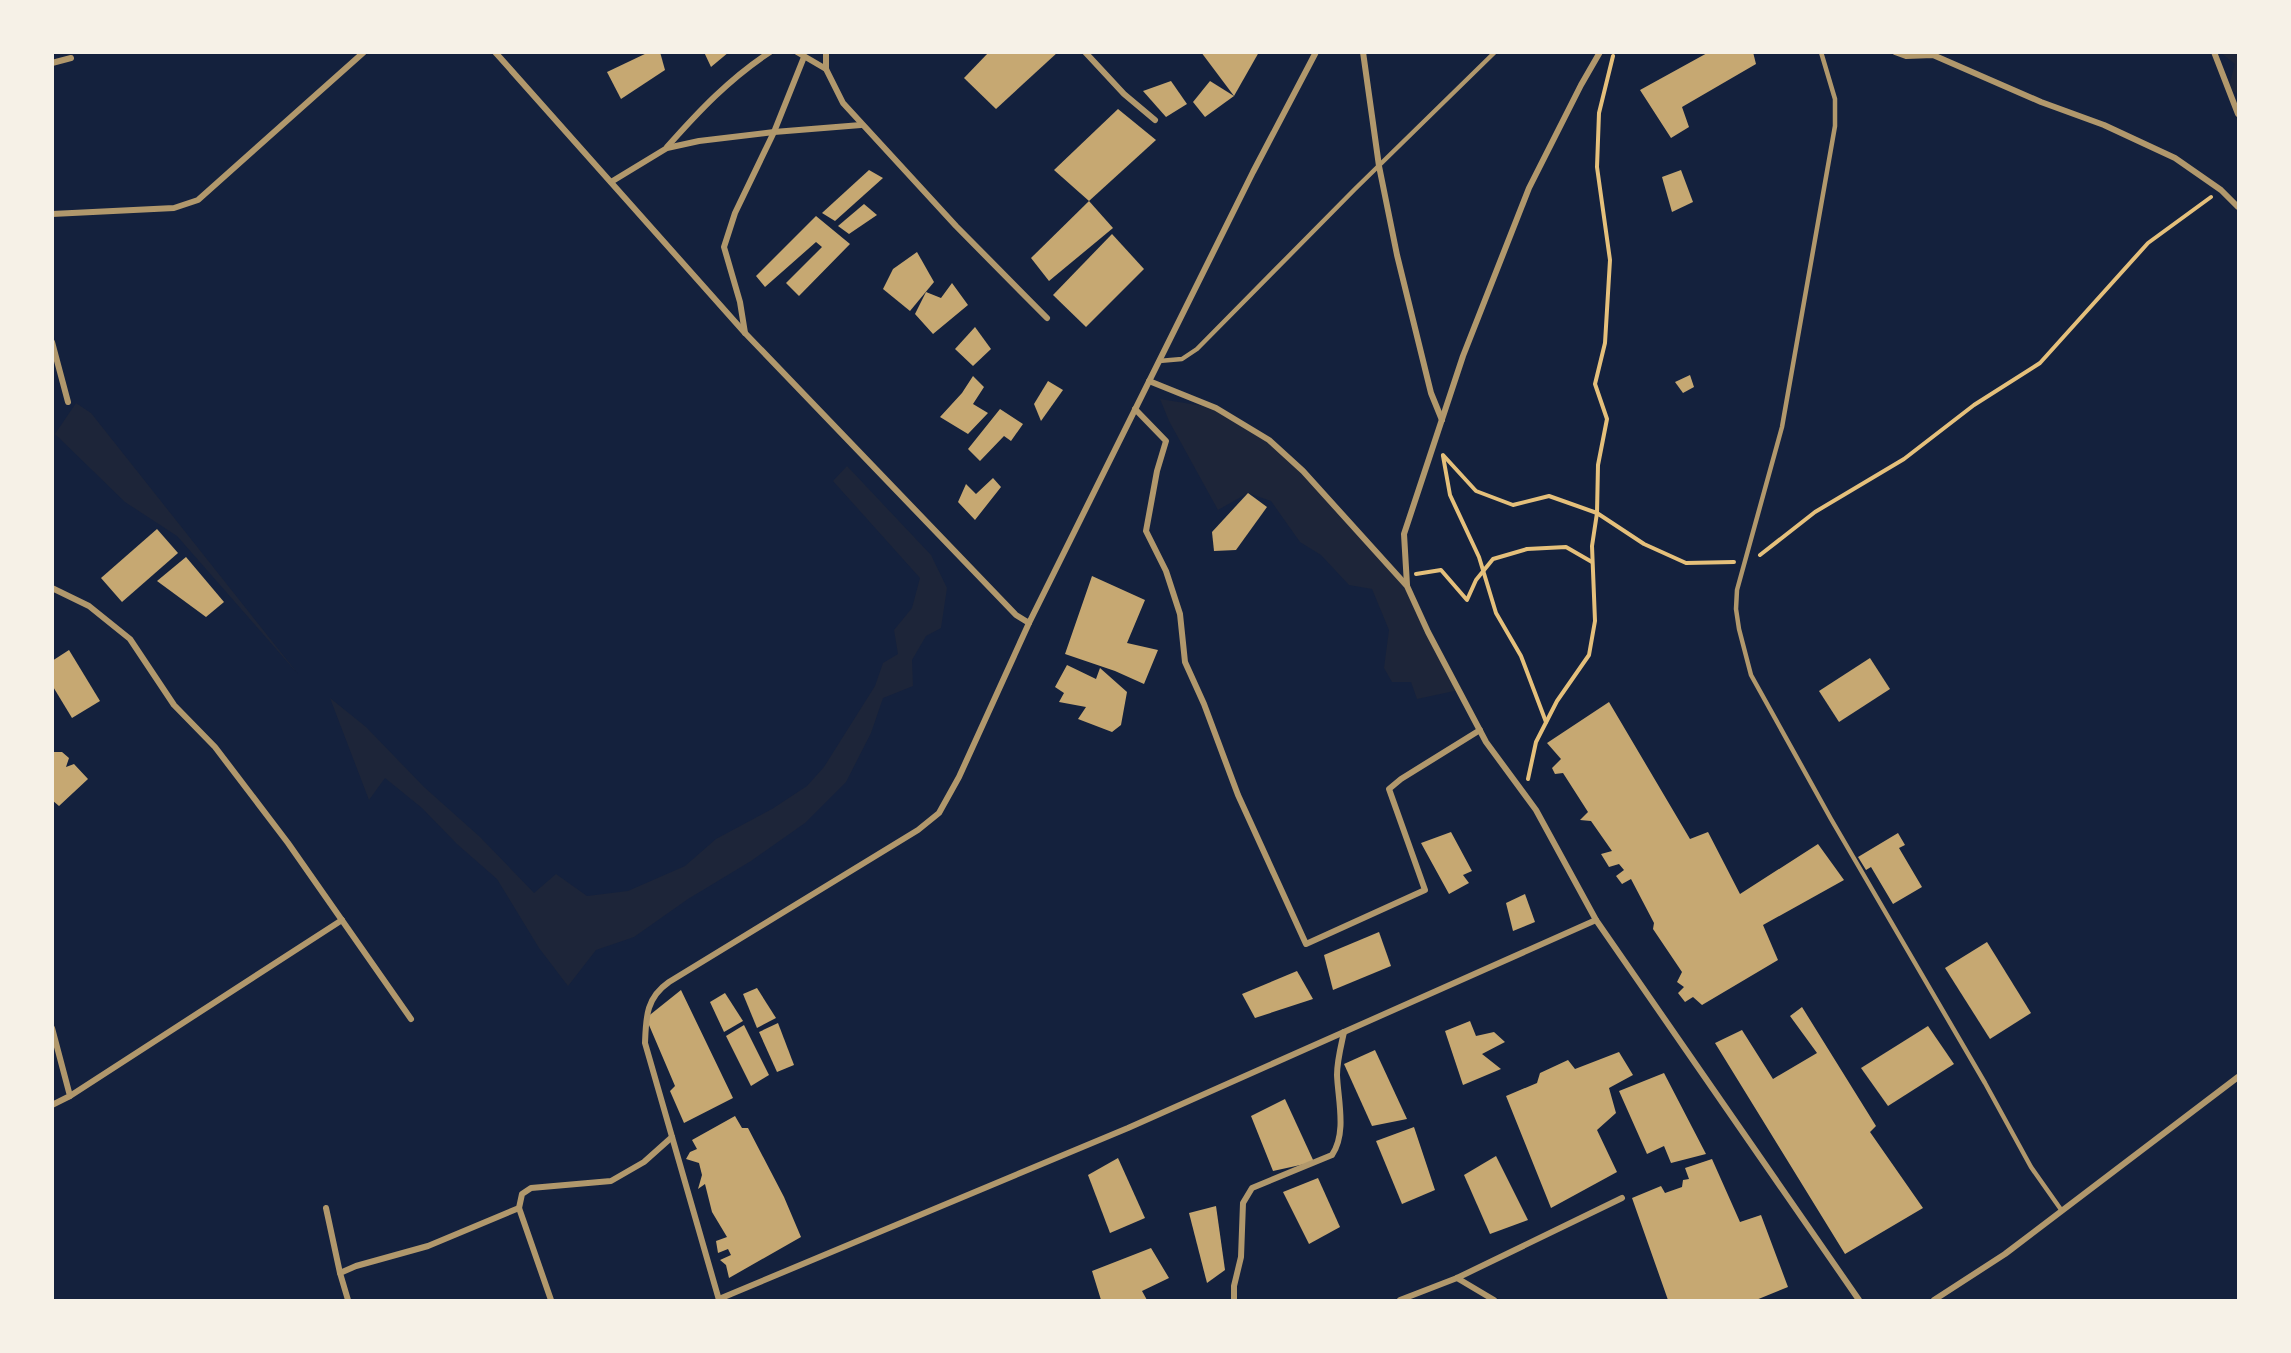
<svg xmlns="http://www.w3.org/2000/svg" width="2291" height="1353" viewBox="0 0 2291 1353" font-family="Poppins,sans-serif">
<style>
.green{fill:#1d2539}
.building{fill:#c6a872}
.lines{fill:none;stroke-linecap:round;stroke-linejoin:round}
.path{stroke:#e5c07b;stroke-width:4}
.service{stroke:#b1986c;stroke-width:4.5}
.minor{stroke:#b1986c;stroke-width:6}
</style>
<rect width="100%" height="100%" fill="#14213d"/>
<!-- green -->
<g class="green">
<polygon points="2221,53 2237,53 2238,94 2228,89 2235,64"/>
<polygon points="1160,399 1216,408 1284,453 1407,586 1459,690 1417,699 1411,682 1392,682 1384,668 1389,630 1372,589 1349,585 1321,555 1300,542 1271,501 1248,493 1218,510 1169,421"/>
<polygon points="76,403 91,413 298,674 177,536 125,502 55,434"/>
<polygon points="847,466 931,555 947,588 941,628 926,636 912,660 913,686 883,698 871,733 846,782 805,823 751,861 688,899 634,937 596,950 568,986 539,948 497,879 457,844 422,808 385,778 369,800 330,698 366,727 424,787 480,837 534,893 556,874 587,896 628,891 685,866 716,839 772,809 807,786 824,767 875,686 883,663 898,654 894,630 912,608 920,578 833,481"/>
</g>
<!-- building -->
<g class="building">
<polygon points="649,52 660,52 665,70 621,99 607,72"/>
<polygon points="704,52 729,52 711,67"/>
<polygon points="989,52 1058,52 996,109 964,78"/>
<polygon points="1201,52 1259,52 1234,96"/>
<polygon points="1709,52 1753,52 1756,64 1682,107 1689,127 1671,138 1640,90"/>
<polygon points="1171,81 1187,104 1166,117 1143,91"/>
<polygon points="1210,81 1234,96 1205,117 1193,102"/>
<polygon points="1118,109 1156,140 1089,201 1054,170"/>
<polygon points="869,170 883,178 835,221 822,213"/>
<polygon points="1681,170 1693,202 1672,212 1662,177"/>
<polygon points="1089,201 1113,228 1049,281 1031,258"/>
<polygon points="864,204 877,215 849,234 838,226"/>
<polygon points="816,216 850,244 799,296 786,283 822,247 816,242 765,287 756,276"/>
<polygon points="1112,234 1144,269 1086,327 1053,295"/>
<polygon points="917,252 934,282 910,311 883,289 893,269"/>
<polygon points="952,283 968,305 933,334 915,314 926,292 941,298"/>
<polygon points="975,327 991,349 973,366 955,349"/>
<polygon points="1690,375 1694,387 1683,393 1675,382"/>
<polygon points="973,376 984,387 973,404 988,413 968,434 940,417 962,393"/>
<polygon points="1048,381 1063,390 1041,421 1034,404"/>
<polygon points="1000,409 1023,424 1011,441 1004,436 980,461 968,449"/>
<polygon points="993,478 1001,487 975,520 958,502 966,484 976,494"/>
<polygon points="1248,493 1267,507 1236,550 1214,551 1212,532"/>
<polygon points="157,529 178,553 122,602 101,578"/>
<polygon points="186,557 224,602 206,617 157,581"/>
<polygon points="1092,576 1145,600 1127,643 1158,650 1144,684 1115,671 1065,654"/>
<polygon points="69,650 100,701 72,718 52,685 52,661"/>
<polygon points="1870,658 1890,689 1839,722 1819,691"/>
<polygon points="1067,665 1096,679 1100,668 1127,692 1121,725 1112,732 1078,719 1086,707 1059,702 1064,693 1055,687"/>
<polygon points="1609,702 1690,839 1708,832 1740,894 1818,844 1844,880 1763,925 1778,960 1702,1005 1693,997 1685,1002 1678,993 1684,987 1677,982 1682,972 1653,929 1654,923 1631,879 1622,884 1616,876 1624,870 1619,864 1609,867 1601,854 1612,851 1591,821 1580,820 1588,812 1563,773 1555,774 1552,768 1561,759 1547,743"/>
<polygon points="52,752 62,752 69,758 66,767 74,764 88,779 59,806 52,800"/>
<polygon points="1451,832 1472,871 1463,875 1469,883 1449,894 1421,843"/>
<polygon points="1898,833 1905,845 1899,848 1922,887 1893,904 1871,867 1866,870 1858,857"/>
<polygon points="1525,894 1535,922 1513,931 1506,903"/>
<polygon points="1379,932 1391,966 1333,990 1324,955"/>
<polygon points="1987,942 2031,1013 1990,1039 1945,968"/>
<polygon points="1297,971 1313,999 1255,1018 1242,994"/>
<polygon points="757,988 776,1018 757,1028 743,994"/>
<polygon points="681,990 733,1098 684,1123 670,1091 675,1086 646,1018"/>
<polygon points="725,993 743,1021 724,1032 710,1002"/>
<polygon points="1802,1007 1876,1126 1870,1132 1923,1208 1845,1254 1715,1043 1742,1030 1773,1079 1817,1053 1790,1016"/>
<polygon points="1470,1021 1476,1036 1494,1032 1505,1042 1482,1054 1501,1069 1463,1085 1445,1031"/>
<polygon points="778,1023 794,1065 777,1072 759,1032"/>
<polygon points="744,1025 769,1075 751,1086 726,1036"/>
<polygon points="1928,1026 1954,1064 1888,1106 1861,1068"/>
<polygon points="1375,1050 1407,1119 1372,1126 1344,1064"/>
<polygon points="1619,1052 1633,1075 1609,1088 1616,1113 1597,1130 1617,1172 1551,1208 1506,1096 1537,1083 1540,1073 1568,1060 1575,1069"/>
<polygon points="1664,1073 1706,1154 1671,1163 1664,1146 1647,1154 1619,1091"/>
<polygon points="1285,1099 1314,1162 1273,1171 1251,1116"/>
<polygon points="735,1116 742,1128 748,1128 784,1197 801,1237 729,1278 726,1265 720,1260 731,1255 728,1249 718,1253 716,1241 727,1237 712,1212 705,1184 698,1189 702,1175 699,1163 686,1159 690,1152 697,1149 692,1140"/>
<polygon points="1414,1127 1435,1190 1402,1204 1376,1141"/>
<polygon points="1496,1156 1528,1220 1490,1234 1464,1175"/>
<polygon points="1118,1158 1145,1218 1110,1233 1088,1175"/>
<polygon points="1712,1159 1740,1222 1761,1215 1788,1287 1756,1300 1668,1300 1632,1198 1661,1186 1665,1193 1682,1187 1683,1180 1689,1179 1685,1168"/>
<polygon points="1318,1178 1340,1227 1309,1244 1283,1192"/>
<polygon points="1216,1206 1225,1270 1207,1283 1189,1213"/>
<polygon points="1151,1248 1169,1278 1142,1291 1147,1300 1101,1300 1092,1271"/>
</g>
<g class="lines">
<!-- path -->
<g class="path">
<polyline points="1443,455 1476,491 1513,505 1549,496 1597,513 1598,465 1607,419 1595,384 1605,343 1610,260 1597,167 1599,113 1613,56"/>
<polyline points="1443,456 1450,495 1479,557 1496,613 1521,656 1546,722"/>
<polyline points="1760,555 1815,512 1904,459 1974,405 2040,363 2148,243 2211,197"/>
<polyline points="1416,574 1441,570 1467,600 1476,580 1493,559 1527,549 1566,547 1592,562"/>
<polyline points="1528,779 1536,742 1557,701 1589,655 1595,621 1592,546 1597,513 1644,544 1686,563 1734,562"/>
</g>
<!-- service -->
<g class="service">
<polyline points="1821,52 1835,99 1835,126 1782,427 1737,590 1736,609 1739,629 1751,675 1831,819 1985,1083 2031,1167 2062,1211"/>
<polyline points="1159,361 1182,359 1197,349 1355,189 1495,52"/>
</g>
<!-- minor -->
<g class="minor">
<polyline points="495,52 745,333 1016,615 1029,623 1253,172 1316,52"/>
<polyline points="797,52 826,69"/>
<polyline points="826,52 826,69 843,103 956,226 1047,318"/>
<polyline points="1085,52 1124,94 1155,120"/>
<polyline points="1363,52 1379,166 1397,255 1431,393 1442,420"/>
<polyline points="1895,52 1906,56 1933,55 2041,102 2104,125 2175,158 2221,190 2238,207"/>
<polyline points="2214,52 2238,114"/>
<polyline points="52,63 71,58"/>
<path d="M667,147C699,111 729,79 770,52"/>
<polyline points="611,182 667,148 699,141 774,132 861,125"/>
<polyline points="52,214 174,208 198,200 364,52"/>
<polyline points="745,333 740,302 724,247 735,213 774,132 804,57"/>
<polyline points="52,342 68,402"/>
<polyline points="1149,381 1216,408 1269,440 1303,471 1407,586 1428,632 1486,742 1536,810 1596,920 1859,1300"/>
<polyline points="1135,409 1166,441 1157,471 1146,531 1166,571 1180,614 1185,662 1204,704 1238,795 1306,944 1425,890 1389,789 1401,779 1480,730"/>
<polyline points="1407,585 1404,534 1463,356 1529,188 1581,85 1600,52"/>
<polyline points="52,588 89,606 130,639 174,705 215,747 288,843 411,1019"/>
<polyline points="52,1028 70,1096 52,1105"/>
<polyline points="70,1096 342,920"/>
<polyline points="326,1208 340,1273"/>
<polyline points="519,1208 522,1194 531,1188 611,1181 644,1162 672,1137"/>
<polyline points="519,1208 551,1300"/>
<polyline points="1457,1278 1494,1300"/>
<polyline points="719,1299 1128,1128 1596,920"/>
<polyline points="348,1300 340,1273 356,1266 428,1246 519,1208"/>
<path d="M719,1300L645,1043C646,1017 646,998 669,982L918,830L939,813L959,777L1029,623"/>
<path d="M1234,1300V1286L1241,1257L1243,1203L1252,1188L1332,1155C1347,1133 1338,1100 1337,1075C1337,1061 1341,1046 1344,1032"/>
<polyline points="1400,1300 1457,1278 1622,1198"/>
<polyline points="1934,1300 2005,1254 2238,1077"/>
</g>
</g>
<!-- border -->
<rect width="2291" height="1353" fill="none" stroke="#f6f1e7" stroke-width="108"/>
</svg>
